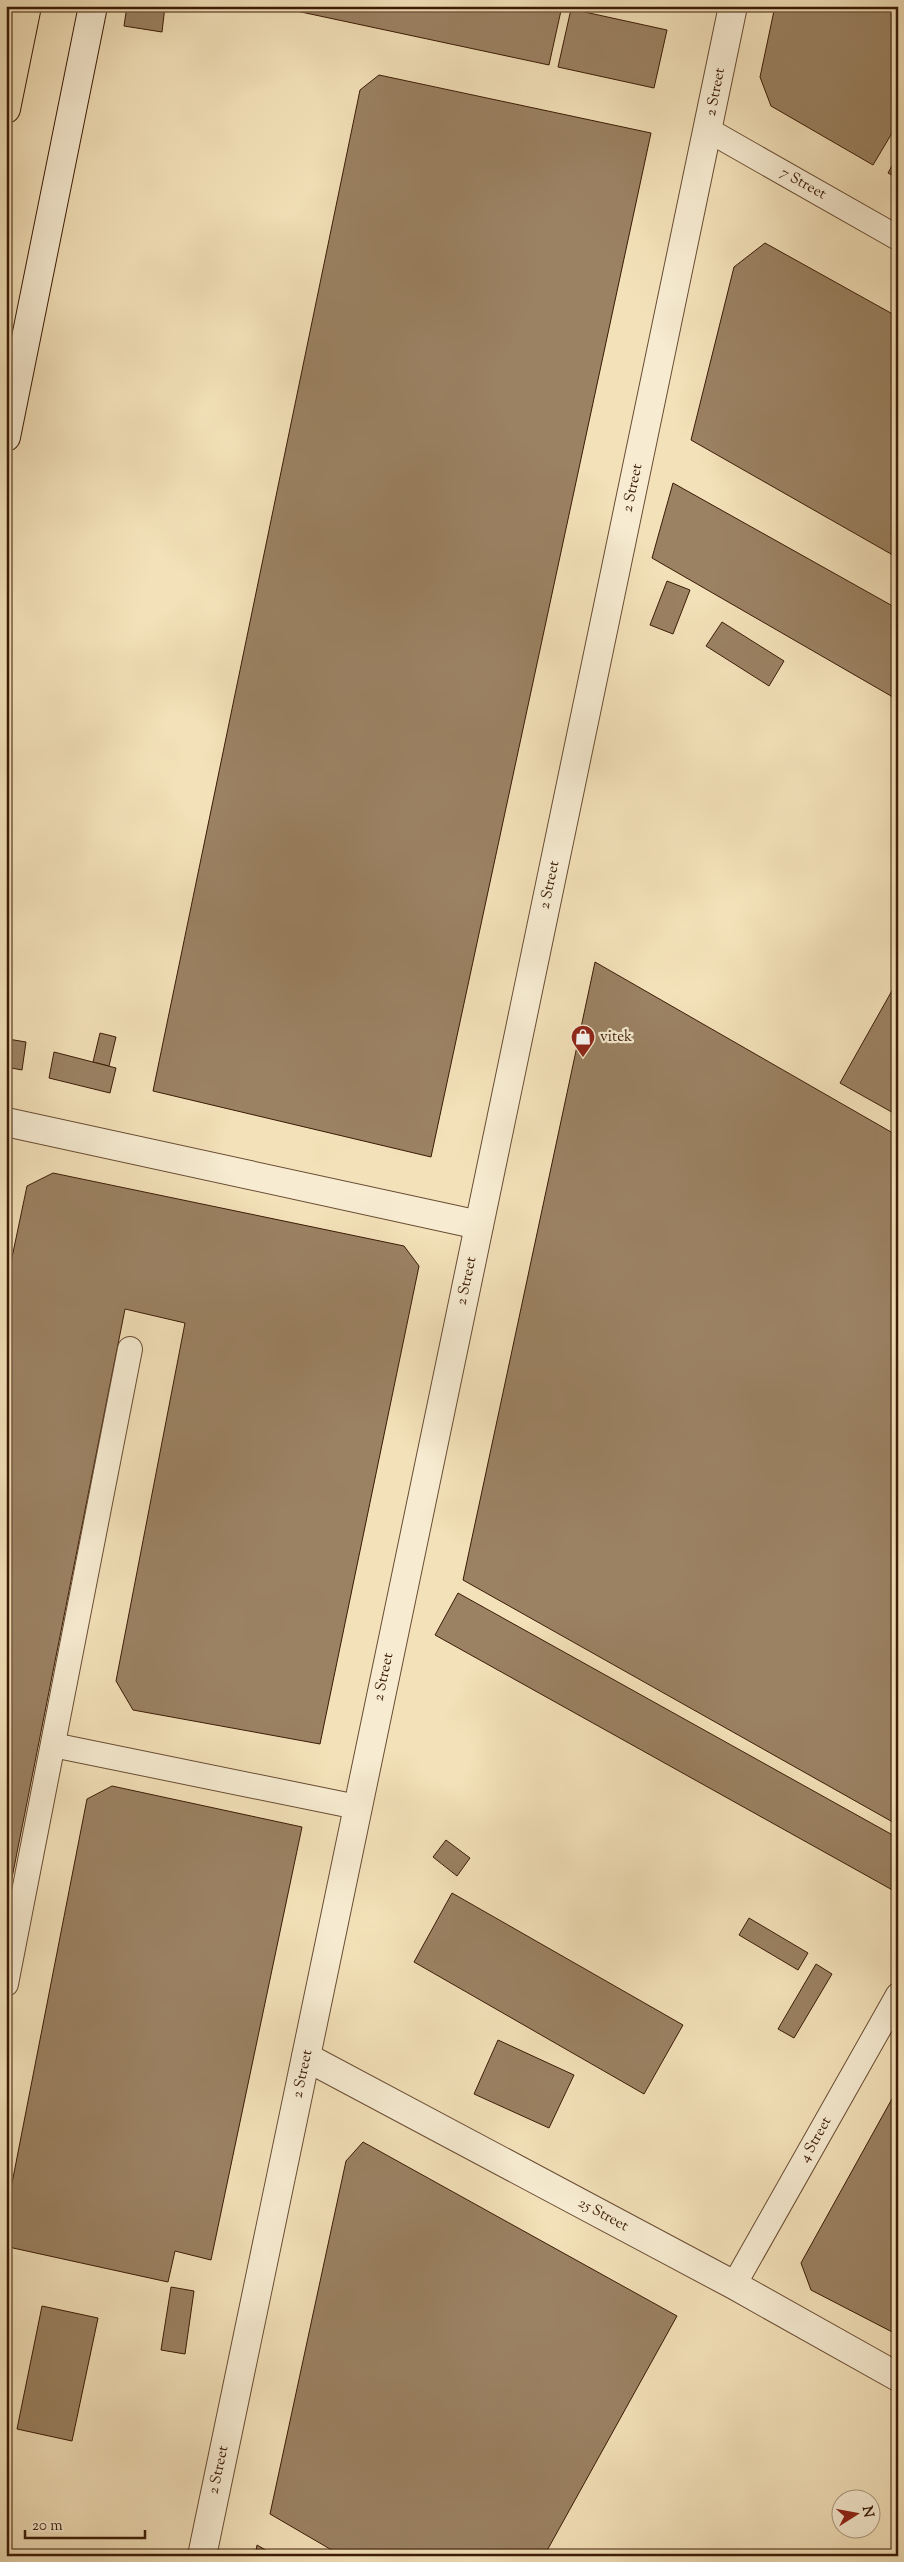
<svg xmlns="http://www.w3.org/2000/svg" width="904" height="2562" viewBox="0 0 904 2562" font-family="'Sorts Mill Goudy',serif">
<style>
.building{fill:#9b8263;stroke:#3b1b06}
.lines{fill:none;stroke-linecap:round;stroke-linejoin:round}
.lane-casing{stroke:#694c33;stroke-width:26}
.street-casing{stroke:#694c33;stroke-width:30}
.secondary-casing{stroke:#3b1b06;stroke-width:30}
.highway-casing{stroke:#3b1b06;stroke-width:30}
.lane{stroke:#f7ecd2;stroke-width:24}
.street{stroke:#f7ecd2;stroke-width:28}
.secondary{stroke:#f7ecd2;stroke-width:28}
.highway{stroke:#f3e1b9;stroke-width:28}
.labels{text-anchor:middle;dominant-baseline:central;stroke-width:4.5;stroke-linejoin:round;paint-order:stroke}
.street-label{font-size:15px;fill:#3b1b06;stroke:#f7ecd2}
.poi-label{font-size:15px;fill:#3b1b06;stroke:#f7ecd2;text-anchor:start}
</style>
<rect width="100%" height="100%" fill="#f3e1b9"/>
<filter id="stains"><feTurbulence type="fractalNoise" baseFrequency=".004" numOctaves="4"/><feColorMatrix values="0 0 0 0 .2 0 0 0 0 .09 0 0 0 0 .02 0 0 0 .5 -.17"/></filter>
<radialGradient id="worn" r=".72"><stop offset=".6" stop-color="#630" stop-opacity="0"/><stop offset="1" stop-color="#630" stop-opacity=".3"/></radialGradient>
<!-- building -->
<g class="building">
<polygon points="127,6 165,6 162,32 124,26"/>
<polygon points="273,6 562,6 549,65"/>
<polygon points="775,6 898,6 898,123 873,165 771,106 760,77"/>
<polygon points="571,9 667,30 654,88 558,67"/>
<polygon points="379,75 651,133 431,1157 153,1091 360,90"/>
<polygon points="898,155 898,178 888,173"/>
<polygon points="765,243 898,317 898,558 691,440 734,267"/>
<polygon points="673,483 898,609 898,700 652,558"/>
<polygon points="667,581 690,590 673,634 650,625"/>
<polygon points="722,622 784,661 769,686 706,646"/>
<polygon points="595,962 898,1136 898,1825 463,1580"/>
<polygon points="898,980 898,1114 897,1115 840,1083"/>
<polygon points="100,1033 116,1037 109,1066 93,1062"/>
<polygon points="8,1039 26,1042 22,1070 6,1067"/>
<polygon points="54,1052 116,1068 110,1093 49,1078"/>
<polygon points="53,1173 404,1246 419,1266 320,1744 133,1710 116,1681 185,1323 125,1309 6,1908 6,1286 27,1186"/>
<polygon points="458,1593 898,1838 898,1889 896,1892 435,1635"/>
<polygon points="112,1786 302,1827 211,2260 175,2251 168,2282 13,2248 6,2240 6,2214 87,1799"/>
<polygon points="446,1840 470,1858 457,1876 433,1857"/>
<polygon points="452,1893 683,2025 644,2094 414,1962"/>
<polygon points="749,1918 808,1953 798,1970 739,1935"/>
<polygon points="816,1964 832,1974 794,2038 778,2029"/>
<polygon points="498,2040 574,2075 549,2128 474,2094"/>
<polygon points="898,2088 898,2335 811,2290 801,2263"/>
<polygon points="363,2142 677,2316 544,2556 342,2556 270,2514 346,2161"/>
<polygon points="171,2287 194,2291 185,2354 161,2350"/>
<polygon points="42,2306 98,2318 72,2441 17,2429"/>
<polygon points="257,2545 276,2556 255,2556"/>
</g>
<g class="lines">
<defs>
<g id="lane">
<polyline points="708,130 898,238"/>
<polyline points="53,1745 357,1807"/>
<polyline points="6,1984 130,1349"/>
<polyline points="734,2285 898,1995"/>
</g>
<g id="street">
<polyline points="6,1122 479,1225"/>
<polyline points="306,2057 734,2285 898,2377"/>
<polyline points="202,2556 733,6"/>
</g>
<polyline id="secondary" points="6,437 93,6"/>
<polyline id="highway" points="6,109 27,6"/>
</defs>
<!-- lane casing -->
<use href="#lane" class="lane-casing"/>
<!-- street casing -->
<use href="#street" class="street-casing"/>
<!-- secondary casing -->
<use href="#secondary" class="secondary-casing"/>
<!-- highway casing -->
<use href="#highway" class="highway-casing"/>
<!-- lane -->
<use href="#lane" class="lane"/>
<!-- street -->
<use href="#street" class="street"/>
<!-- secondary -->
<use href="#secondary" class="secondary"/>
<!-- highway -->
<use href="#highway" class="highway"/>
</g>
<!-- icons -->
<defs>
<symbol id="shop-pin" viewBox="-11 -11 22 30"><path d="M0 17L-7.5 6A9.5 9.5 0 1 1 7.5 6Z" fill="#8f2418" stroke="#f7ecd2"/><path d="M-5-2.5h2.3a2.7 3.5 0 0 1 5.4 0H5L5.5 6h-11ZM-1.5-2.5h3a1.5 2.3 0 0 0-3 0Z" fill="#fff"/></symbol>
</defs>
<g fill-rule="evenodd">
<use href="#shop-pin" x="569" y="1023" width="28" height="38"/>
</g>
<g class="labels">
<!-- street labels -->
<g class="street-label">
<text transform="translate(716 92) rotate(-79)">2 Street</text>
<text transform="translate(803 184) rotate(29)">7 Street</text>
<text transform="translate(633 488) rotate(-78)">2 Street</text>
<text transform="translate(550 885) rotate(-78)">2 Street</text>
<text transform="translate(467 1281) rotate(-78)">2 Street</text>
<text transform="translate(384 1677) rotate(-78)">2 Street</text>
<text transform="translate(303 2074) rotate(-78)">2 Street</text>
<text transform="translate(816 2140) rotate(-61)">4 Street</text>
<text transform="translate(603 2215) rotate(28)">25 Street</text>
<text transform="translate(219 2470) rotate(-78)">2 Street</text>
</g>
<!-- poi labels -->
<g class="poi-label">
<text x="600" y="1037">vitek</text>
</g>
</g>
<!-- margin -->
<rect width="904" height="2562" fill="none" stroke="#f3e1b9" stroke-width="25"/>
<rect x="8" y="8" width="889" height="2547" fill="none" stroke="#3b1b06" stroke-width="2.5"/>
<rect x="12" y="12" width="879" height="2537" fill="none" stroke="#3b1b06"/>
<!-- north arrow -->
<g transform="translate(856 2514) rotate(79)"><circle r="24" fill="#f7ecd2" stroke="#ac9880"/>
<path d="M0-4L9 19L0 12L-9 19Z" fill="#8f2418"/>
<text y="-8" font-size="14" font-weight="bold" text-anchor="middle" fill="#3b1b06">N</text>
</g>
<!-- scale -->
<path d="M25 2530v8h120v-8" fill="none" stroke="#3b1b06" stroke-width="2.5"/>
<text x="32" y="2530" font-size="15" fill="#3b1b06" stroke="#f7ecd2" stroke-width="4" paint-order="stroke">20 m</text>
<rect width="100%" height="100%" filter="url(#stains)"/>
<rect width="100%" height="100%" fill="url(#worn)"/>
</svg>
